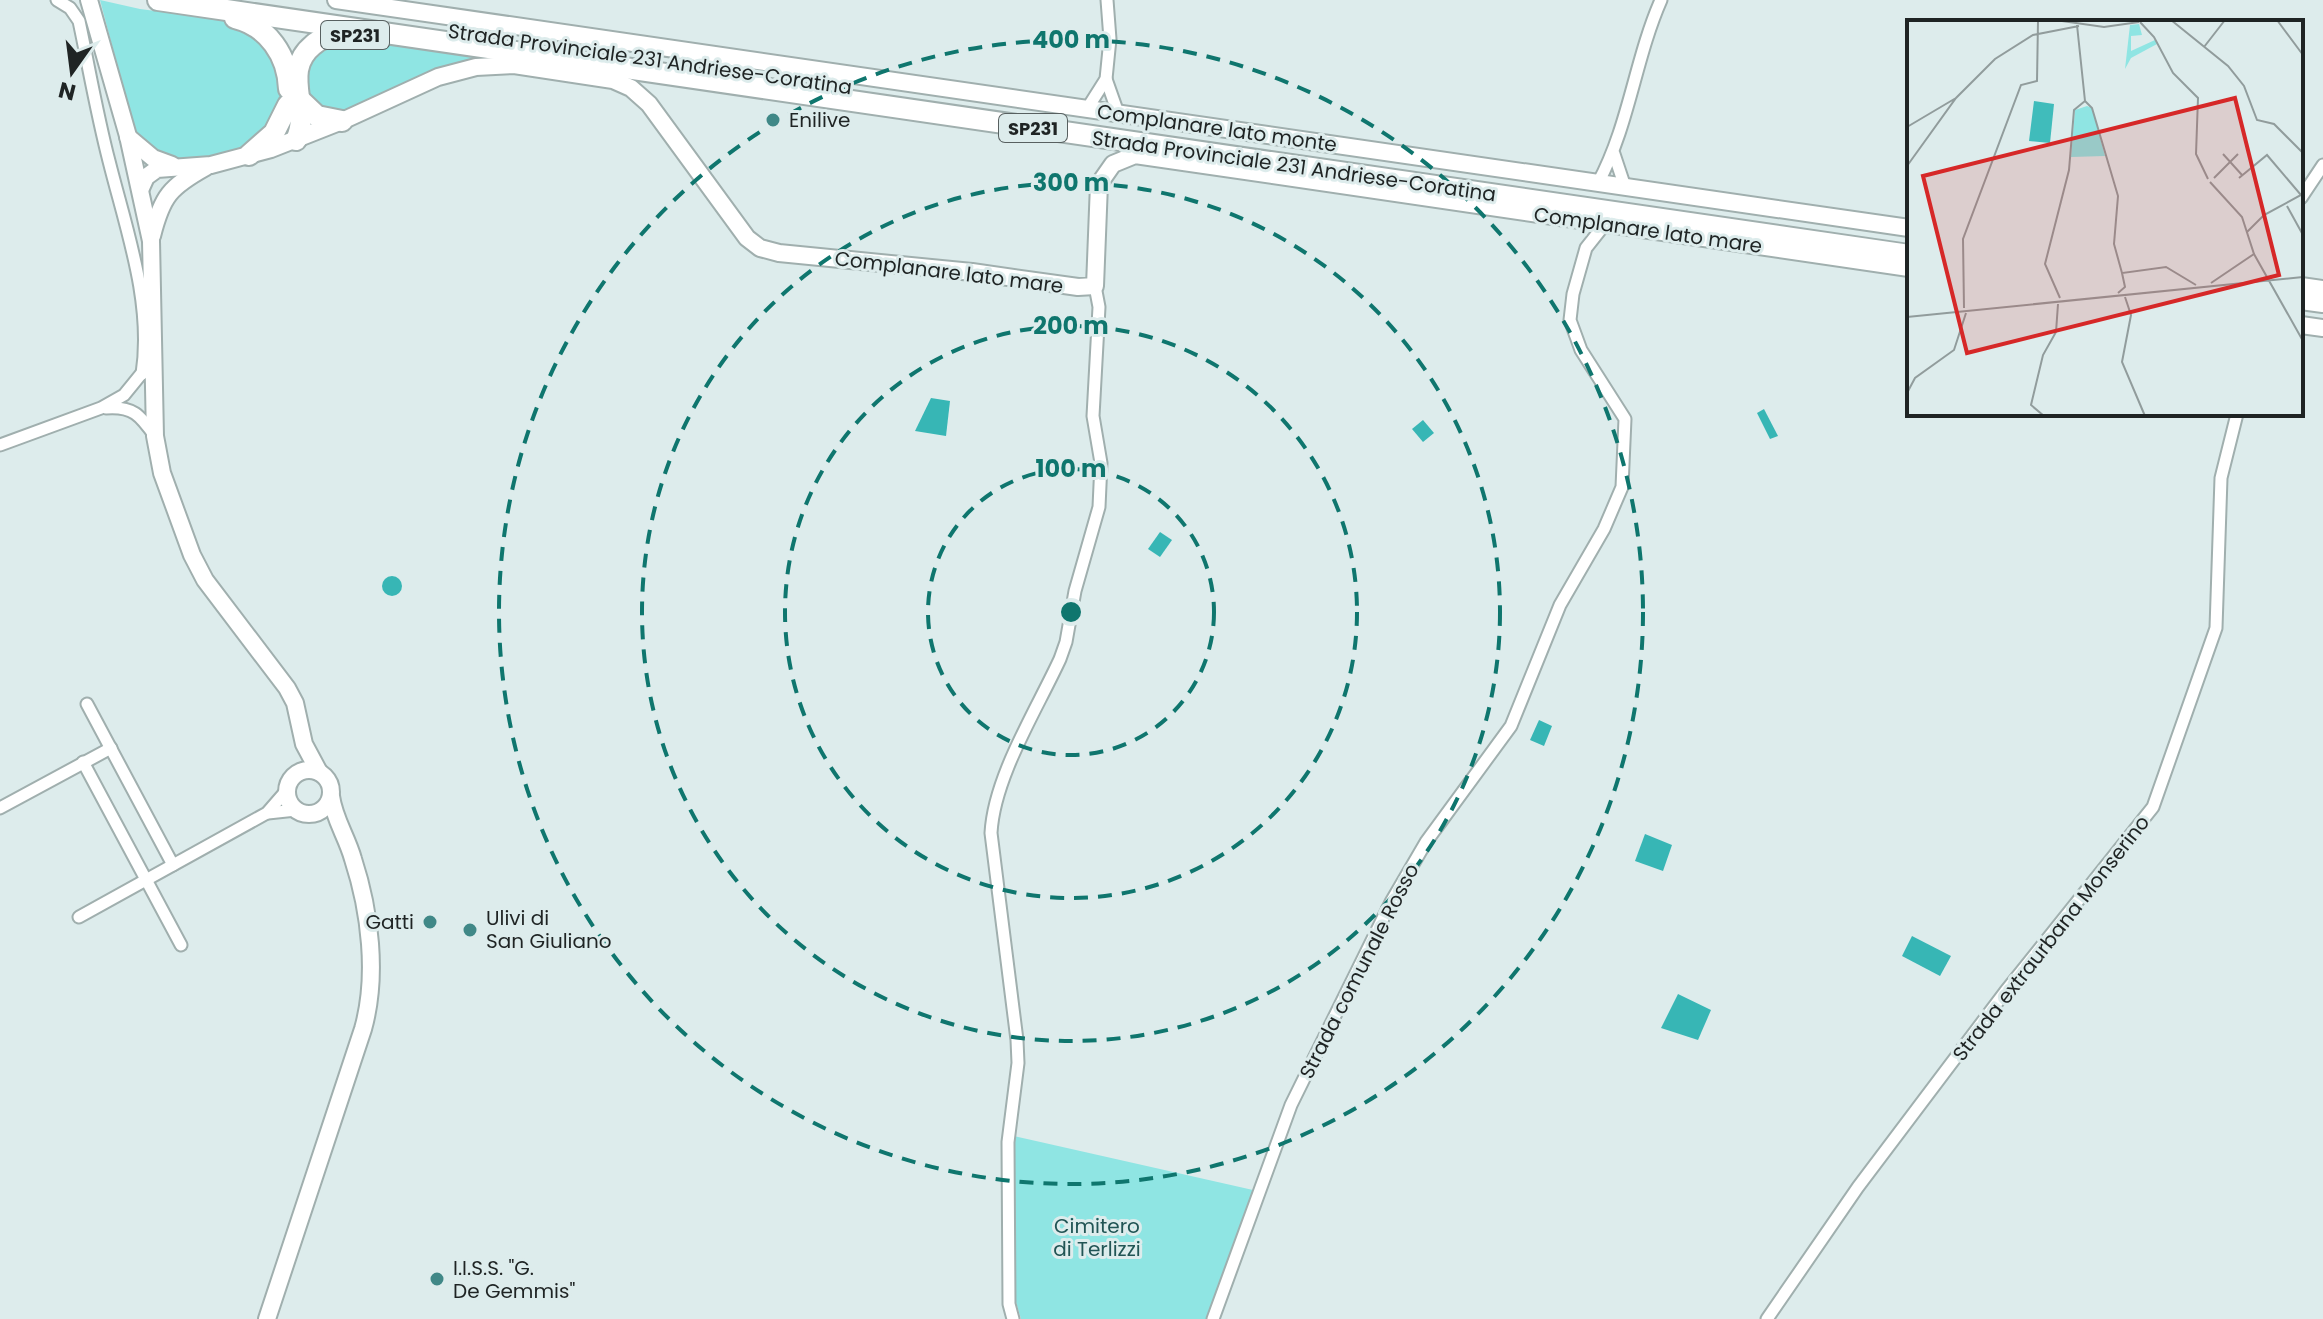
<svg xmlns="http://www.w3.org/2000/svg" width="2323" height="1319" viewBox="0 0 2323 1319" font-family="Poppins,sans-serif">
<style>
.green{fill:#8fe5e3}
.water{fill:#37b6b5}
.lines{fill:none;stroke-linecap:round;stroke-linejoin:round}
.street-casing{stroke:#a0afae;stroke-width:15}
.secondary-casing{stroke:#a0afae;stroke-width:20}
.highway-casing{stroke:#a0afae;stroke-width:24}
.street{stroke:#fff;stroke-width:11}
.secondary{stroke:#fff;stroke-width:16}
.highway{stroke:#fff;stroke-width:20}
.ring{fill:none;stroke:#0f766e;stroke-width:4;stroke-dasharray:14 10}
.poi-dot{fill:#408887;stroke:#ddecec;stroke-width:3}
.labels{text-anchor:middle;dominant-baseline:central;stroke-width:6;stroke-linejoin:round;paint-order:stroke}
.shield{fill:#ddecec;stroke:#586060;stroke-width:2}
.shield-label{font-size:18px;font-weight:bold;fill:#1f2424}
.street-label{font-size:20px;fill:#1f2424;stroke:#ddecec}
.poi-label{font-size:20px;fill:#1f2424;stroke:#ddecec;text-anchor:start}
.park-label{font-size:20px;fill:#215555;stroke:#ddecec}
.inset-road{fill:none;stroke:#919c9c;stroke-width:2}
.view{fill:#d62828;fill-opacity:0.15;stroke:#d62828;stroke-width:4}
.inset-edge{fill:none;stroke:#1f2424;stroke-width:4}
.centre{fill:#0f766e;stroke:#ddecec;stroke-width:4}
.ring-label{font-size:24px;text-anchor:middle;font-weight:bold;fill:#0f766e;stroke:#ddecec;stroke-width:6;stroke-linejoin:round;paint-order:stroke}
</style>
<rect width="100%" height="100%" fill="#ddecec"/>
<!-- green -->
<g class="green">
<path d="M100,0L140,9L233,21L277,56C279,69 285,86 284,99C282,142 203,167 168,158C155,155 138,138 133,125Z"/>
<polygon points="352,39 506,60 344,113 309,104 301,69 316,48"/>
<polygon points="1014,1136 1253,1190 1207,1319 1021,1319 1015,1299"/>
</g>
<!-- water -->
<g class="water">
<polygon points="931,398 950,401 946,436 915,431"/>
<polygon points="1764,409 1778,436 1770,439 1757,413"/>
<polygon points="1423,420 1434,433 1423,442 1412,429"/>
<polygon points="1160,532 1172,540 1160,557 1148,549"/>
<circle cx="392" cy="586" r="10"/>
<polygon points="1539,720 1552,726 1544,746 1530,740"/>
<polygon points="1645,834 1672,845 1663,871 1635,861"/>
<polygon points="1912,936 1951,956 1940,976 1902,956"/>
<polygon points="1678,994 1711,1010 1698,1040 1661,1028"/>
</g>
<g class="lines">
<defs>
<g id="street">
<path d="M57,0L70,8L79,21C89,68 97,115 109,161C126,229 153,303 142,374"/>
<polyline points="1106,79 1118,113"/>
<polyline points="1087,109 1106,79 1110,39 1107,0"/>
<polyline points="1614,154 1625,187"/>
<path d="M1598,183C1629,126 1635,59 1661,0"/>
<polyline points="2301,198 2323,165"/>
<path d="M106,408C133,406 140,415 155,436"/>
<polyline points="0,445 101,408 124,395 146,368"/>
<polyline points="87,704 173,865"/>
<polyline points="83,762 181,945"/>
<polyline points="0,808 111,748"/>
<polyline points="268,813 296,810"/>
<polyline points="79,917 267,813 287,790"/>
<path d="M1013,1319L1009,1304L1008,1142L1018,1063L1017,1040L991,833C994,777 1036,711 1060,659L1066,642L1075,591L1099,507L1101,463L1093,416L1099,307L1095,286"/>
<polyline points="1213,1319 1291,1105 1391,902 1426,842 1511,726 1560,605 1604,529 1622,487 1625,419 1581,350 1570,320 1573,294 1586,248 1605,224"/>
<polyline points="1767,1319 1858,1187 2005,992 2153,807 2216,628 2221,478 2237,414"/>
</g>
<g id="secondary">
<polyline points="89,0 128,136 151,241 155,436 162,473 192,555 205,580 287,688 295,703 304,744 319,772"/>
<polyline points="336,0 1909,228"/>
<polyline points="128,137 153,158 172,165"/>
<polyline points="141,188 146,177 157,169 211,165 271,149 342,121 438,77 476,67 514,65 613,80 631,88 649,104 747,238 760,248 779,253 972,272 1078,287 1095,286 1099,184 1113,164 1135,155 1909,268"/>
<path d="M152,236C162,196 170,187 206,167"/>
<polyline points="2301,286 2323,289"/>
<polyline points="2301,325 2323,328"/>
<circle cx="309" cy="792" r="22"/>
<path d="M267,1319L363,1029C378,976 370,911 353,859C347,837 334,819 331,796"/>
</g>
<g id="highway">
<polyline points="158,0 1909,255"/>
<path d="M235,18C268,26 288,56 289,89"/>
<polyline points="298,98 317,116 342,121"/>
<path d="M296,140C312,108 280,72 313,45C323,36 335,34 348,35"/>
<polyline points="249,155 274,133 288,105"/>
<polyline points="2301,299 2323,302"/>
</g>
</defs>
<!-- street casing -->
<use href="#street" class="street-casing"/>
<!-- secondary casing -->
<use href="#secondary" class="secondary-casing"/>
<!-- highway casing -->
<use href="#highway" class="highway-casing"/>
<!-- street -->
<use href="#street" class="street"/>
<!-- secondary -->
<use href="#secondary" class="secondary"/>
<!-- highway -->
<use href="#highway" class="highway"/>
</g>
<!-- distance rings -->
<g class="ring">
<circle cx="1071" cy="612" r="143"/>
<circle cx="1071" cy="612" r="286"/>
<circle cx="1071" cy="612" r="429"/>
<circle cx="1071" cy="612" r="572"/>
</g>
<!-- markers -->
<g class="poi-dot">
<circle cx="773" cy="120" r="8"/>
<circle cx="430" cy="922" r="8"/>
<circle cx="470" cy="930" r="8"/>
<circle cx="437" cy="1279" r="8"/>
</g>
<g class="labels">
<!-- shield labels -->
<g class="shield">
<rect x="321" y="21" width="68" height="28" rx="6"/>
<rect x="999" y="114" width="68" height="28" rx="6"/>
</g>
<g class="shield-label">
<text x="355" y="35">SP231</text>
<text x="1033" y="128">SP231</text>
</g>
<!-- street labels -->
<g class="street-label">
<text transform="translate(650 59) rotate(8)">Strada Provinciale 231 Andriese-Coratina</text>
<text transform="translate(1217 128) rotate(8)">Complanare lato monte</text>
<text transform="translate(1294 166) rotate(8)">Strada Provinciale 231 Andriese-Coratina</text>
<text transform="translate(1648 230) rotate(8)">Complanare lato mare</text>
<text transform="translate(949 272) rotate(7)">Complanare lato mare</text>
<text transform="translate(2051 938) rotate(-52)">Strada extraurbana Monserino</text>
<text transform="translate(1359 971) rotate(-63)">Strada comunale Rosso</text>
</g>
<!-- poi labels -->
<g class="poi-label">
<text x="789" y="120">Enilive</text>
<text x="486" y="918">Ulivi di<tspan x="486" dy="23">San Giuliano</tspan></text>
<text x="414" y="922" text-anchor="end">Gatti</text>
<text x="453" y="1268">I.I.S.S. "G.<tspan x="453" dy="23">De Gemmis"</tspan></text>
</g>
<!-- park labels -->
<g class="park-label">
<text x="1097" y="1226">Cimitero<tspan x="1097" dy="23">di Terlizzi</tspan></text>
</g>
</g>
<!-- overview -->
<g transform="translate(1907 20)">
<rect width="396" height="396" fill="#ddecec"/>
<path d="M232,4L235,15L224,16V31L248,20L250,24L224,38L218,49L223,5ZM180,86L185,88L198,136L164,137L168,90Z" fill="#8fe5e3"/>
<path d="M127,81L147,84L143,123L122,121Z" fill="#40bcbb"/>
<path class="inset-road" d="M148,0L197,7L232,2M264,0L321,46L337,66L350,100L367,104L396,133M370,0L396,35M233,2L247,17L266,53L291,78L289,134L301,159M170,5L178,81M297,27L318,0M178,81L185,88L211,176L207,224L215,253M0,107L49,78M316,134L335,155M0,146L49,78L88,39L126,15L172,6M307,158L331,134M332,158L360,135L394,175L357,195L340,212M303,162L335,197L347,234L396,321M380,186L396,215M304,263L347,234M211,273L218,267L215,253L259,247L289,265M218,277L224,295L215,342L238,396M153,278L138,244L162,150L167,90L178,81M57,288L56,219L114,65L130,61L131,1M0,297L396,257M0,373L8,358L47,330L59,293M137,396L124,385L136,335L149,312L151,284"/>
<path class="view" d="M328,78L372,255L60,333L16,156Z"/>
<rect width="396" height="396" class="inset-edge"/>
</g>
<circle cx="1071" cy="612" r="12" class="centre"/>
<g class="ring-label">
<text x="1071" y="48">400 m</text>
<text x="1071" y="191">300 m</text>
<text x="1071" y="334">200 m</text>
<text x="1071" y="477">100 m</text>
</g>
<!-- north arrow -->
<g transform="translate(72 72) rotate(194)" stroke="#ddecec" stroke-width="6" paint-order="stroke">
<path d="M0-6L14 30L0 20L-14 30Z" fill="#1f2424"/>
<text y="-12" font-size="22" font-weight="bold" text-anchor="middle" fill="#1f2424">N</text>
</g>
</svg>
